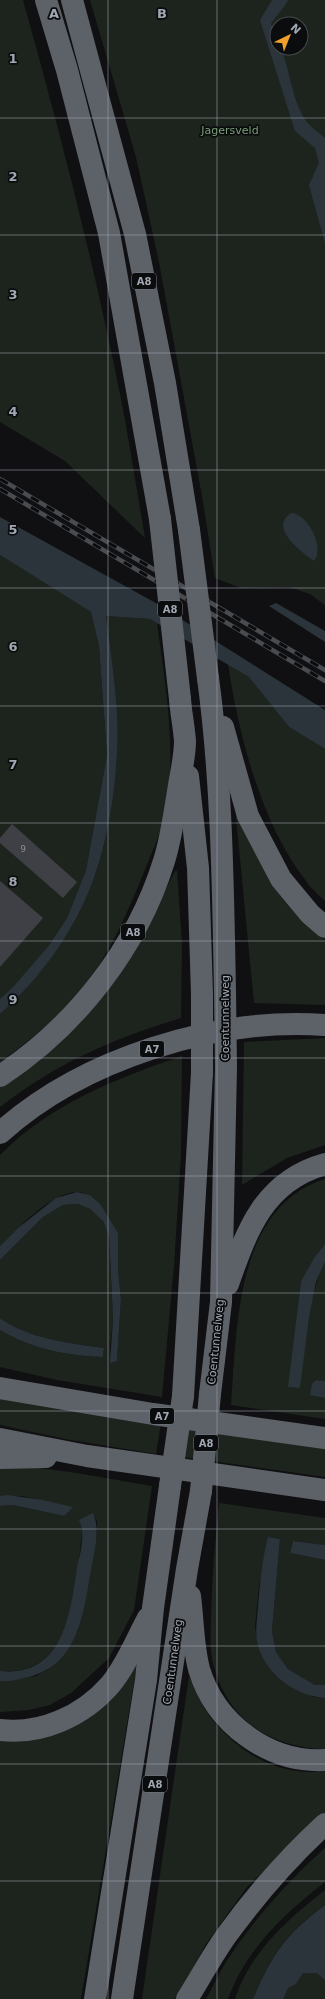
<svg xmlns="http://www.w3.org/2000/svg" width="325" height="1999" viewBox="0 0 325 1999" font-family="'DejaVu Sans',sans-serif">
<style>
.green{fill:#1d241d;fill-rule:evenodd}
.water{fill:#2a343a}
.building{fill:#3f4045}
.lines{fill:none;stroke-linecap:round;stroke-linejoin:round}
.motorway{stroke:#5d6168;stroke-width:22}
.rail-casing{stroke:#484b50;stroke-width:4.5}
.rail{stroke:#0b0c0d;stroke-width:3;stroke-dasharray:9;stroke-linecap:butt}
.motorway-bridge{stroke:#5d6168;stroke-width:22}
.grid{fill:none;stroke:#a2a8b3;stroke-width:1;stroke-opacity:0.55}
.labels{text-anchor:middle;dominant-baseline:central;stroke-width:3.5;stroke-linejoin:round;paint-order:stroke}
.number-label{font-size:9px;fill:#898e98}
.shield{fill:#0b0c0d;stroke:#757981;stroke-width:1}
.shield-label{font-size:10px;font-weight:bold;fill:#a2a8b3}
.park-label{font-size:11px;fill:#799e78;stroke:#0b0c0d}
.street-label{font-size:11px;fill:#a2a8b3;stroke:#0b0c0d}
.grid-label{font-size:13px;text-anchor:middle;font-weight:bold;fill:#a2a8b3;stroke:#0b0c0d;stroke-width:3.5;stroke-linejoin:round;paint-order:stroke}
</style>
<rect width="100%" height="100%" fill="#101012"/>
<!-- green -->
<g class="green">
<path d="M0,0H23C60,132 94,264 121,399C130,445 137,492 145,538L65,461L0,422Z"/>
<path d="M90,0H325V605L310,594L289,587L241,588L215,578L202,496L159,262L136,157ZM277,24H301V48H277Z"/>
<polygon points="0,555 91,612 99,646 107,755 86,870 67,918 50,944 13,987 0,999"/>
<path d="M106,616L150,619L157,623C165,681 175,740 168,798C166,822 155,845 146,867C129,909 110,955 81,990C58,1018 29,1041 0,1062V1014C41,979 78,926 95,875C108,837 115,795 117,755C120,709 112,662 106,616Z"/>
<path d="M228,664L250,677L289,727L325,749V901C319,895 311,889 306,881C261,823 239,736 228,664Z"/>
<polygon points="235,807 308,924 325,940 325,1005 254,1003"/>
<path d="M175,871H177L182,943L181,1018C112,1039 57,1063 0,1107V1087L12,1079L144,932Z"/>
<polygon points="325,1038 325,1145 287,1158 242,1185 244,1042"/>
<path d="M182,1056L181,1154L174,1266L162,1397L57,1380L0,1367V1330C30,1349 68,1356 103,1357L104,1348C69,1343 29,1339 0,1318V1260L43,1217L63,1205L78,1204L90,1209L103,1221L109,1235L113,1319L110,1346L111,1362L117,1361L121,1299L118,1270V1233L90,1195C86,1194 82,1192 78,1192C52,1191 17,1229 0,1246V1155C49,1105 117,1078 182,1056Z"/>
<path d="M325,1179V1244L314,1258L301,1281L296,1323L300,1387C304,1345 307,1300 325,1262V1381L316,1380L310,1394L325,1398V1419L231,1405C237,1328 235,1207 325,1179Z"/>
<polygon points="0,1394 161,1422 156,1454 65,1439 0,1425"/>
<polygon points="187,1427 325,1447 325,1477 183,1457"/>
<path d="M0,1465H12L71,1472L152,1486L134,1610L109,1658L71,1693L50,1705L29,1710L0,1712V1681L36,1676L49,1669L78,1630L97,1536V1521L93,1513L81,1524L82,1533C76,1585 74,1678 0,1671V1506L13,1505L64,1516L72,1507L22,1496H0Z"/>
<path d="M219,1503L325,1518V1545L293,1541L290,1553L325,1560V1685H315L288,1669L276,1652L272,1631L280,1539L269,1537L259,1586L255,1627L259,1649L313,1697L325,1698V1749C271,1747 229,1721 214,1667C209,1651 211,1634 211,1618C212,1579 215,1541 219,1503Z"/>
<polygon points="137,1664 81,1999 0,1999 0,1734 34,1733"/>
<path d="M189,1676C196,1690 202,1707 212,1719C240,1754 280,1777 325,1771V1815L247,1887L206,1944L175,1999H142Z"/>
<path d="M325,1848V1882C284,1914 246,1949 228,1999H206C214,1985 221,1969 230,1956C257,1916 289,1880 325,1848Z"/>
<path d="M325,1890V1905C284,1935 273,1953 253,1999H235C250,1952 288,1919 325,1890Z"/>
<polygon points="325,1906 325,1999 256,1999"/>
</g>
<!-- water -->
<g class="water">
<path d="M272,0H288C284,9 276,15 271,24L277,39V48H281C290,71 292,100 306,121C311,127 319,133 325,138V243L309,185L319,163L315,148L295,131L260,20Z"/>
<path d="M291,513C309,514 325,549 314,561C302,552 268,528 291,513Z"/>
<path d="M0,517L154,602L325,710V749L289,727L249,677L150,619L106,616C112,662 120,709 117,755C115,795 108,837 95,875C78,926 41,979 0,1014V999L13,987L50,944L67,918L86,870L107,755L99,646L91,612L0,555Z"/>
<polygon points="276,603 325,631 325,642 269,606"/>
<polygon points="77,1192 90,1195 100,1204 118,1233 118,1270 121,1299 117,1361 110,1363 113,1319 109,1236 103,1221 90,1209 78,1204 63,1205 43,1217 0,1260 0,1246 18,1228 56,1198"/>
<polygon points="325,1244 325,1262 316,1282 309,1317 300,1388 288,1387 301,1281 314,1258"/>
<path d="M0,1318C29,1339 69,1343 104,1348L103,1357C68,1356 31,1349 0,1330Z"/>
<polygon points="316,1380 325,1381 325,1398 310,1395 312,1384"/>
<polygon points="8,1495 43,1500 73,1507 64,1516 13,1505 0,1506 0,1496"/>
<path d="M93,1513C101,1530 94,1552 91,1570C83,1615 78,1668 24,1678C17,1680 8,1682 0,1681V1671C63,1677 70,1615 77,1568C80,1554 86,1534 79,1520Z"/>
<path d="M268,1537L280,1539L272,1631L276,1652L288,1669L315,1685H325V1698C297,1696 269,1677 259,1649C254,1635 257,1621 258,1607C260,1583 262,1560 268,1537Z"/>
<polygon points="293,1541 325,1545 325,1560 290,1553"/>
<path d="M325,1905V1980L317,1973H303L296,1984L288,1988L283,1999H253C273,1953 284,1936 325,1905Z"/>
</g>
<!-- building -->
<g class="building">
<polygon points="12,824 77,882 63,898 0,843 0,838"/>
<polygon points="0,881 43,918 0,967"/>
</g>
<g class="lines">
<!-- motorway -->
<g class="motorway">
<polyline points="46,0 67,70 109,233 160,519"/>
<polyline points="72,0 135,234 165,383 189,530"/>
<path d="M208,678C222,782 223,888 225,992"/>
<polyline points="223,727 248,816 281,879 310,914 325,927"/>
<polyline points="188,776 198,868 202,994"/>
<path d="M0,1076C76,1026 137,948 164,861C171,839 174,815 178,792C180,776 185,758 185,741C184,727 181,713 180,699"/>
<path d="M0,1133C82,1059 216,1017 325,1025"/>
<path d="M228,1284C247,1230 264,1181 325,1164"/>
<polyline points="0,1388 153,1414 325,1438"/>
<polyline points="210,1394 221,1302 226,1067"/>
<polyline points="183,1396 202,1073"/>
<polyline points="0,1439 87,1456 325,1490"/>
<polyline points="0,1458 46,1457"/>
<path d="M190,1596C193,1619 193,1646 199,1669C215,1723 268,1763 325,1760"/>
<path d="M0,1730C41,1735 83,1716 110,1685C126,1666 136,1640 148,1618"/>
<polyline points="95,1999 146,1680 153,1608 170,1486"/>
<polyline points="122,1999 187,1569 201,1491"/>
<path d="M187,1999C200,1978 212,1956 226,1936C255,1896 288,1858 325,1824"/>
</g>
<defs>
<g id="rail">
<polyline points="0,479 325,670"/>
<polyline points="0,489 325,681"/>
</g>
</defs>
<!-- rail casing -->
<use href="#rail" class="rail-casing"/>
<!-- rail -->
<use href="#rail" class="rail"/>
<!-- motorway-bridge -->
<g class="motorway-bridge">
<polyline points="160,519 180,699"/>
<polyline points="189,530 208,678"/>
<polyline points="225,992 226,1067"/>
<polyline points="202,1073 202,994"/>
<polyline points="170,1486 183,1396"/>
<polyline points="201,1491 210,1394"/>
</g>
</g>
<!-- grid -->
<path class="grid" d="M108,0V1999M217,0V1999M0,118H325M0,235H325M0,353H325M0,470H325M0,588H325M0,706H325M0,823H325M0,941H325M0,1058H325M0,1176H325M0,1293H325M0,1411H325M0,1529H325M0,1646H325M0,1764H325M0,1881H325"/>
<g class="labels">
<!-- number labels -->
<g class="number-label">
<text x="23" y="849">9</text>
</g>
<!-- shield labels -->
<g class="shield">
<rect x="132" y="273" width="24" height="16" rx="3"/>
<rect x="158" y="601" width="24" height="16" rx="3"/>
<rect x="121" y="924" width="24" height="16" rx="3"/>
<rect x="140" y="1041" width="24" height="16" rx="3"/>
<rect x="150" y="1408" width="24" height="16" rx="3"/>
<rect x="194" y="1435" width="24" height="16" rx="3"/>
<rect x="143" y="1776" width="24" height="16" rx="3"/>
</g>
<g class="shield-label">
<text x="144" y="281">A8</text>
<text x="170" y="609">A8</text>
<text x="133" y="932">A8</text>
<text x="152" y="1049">A7</text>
<text x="162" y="1416">A7</text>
<text x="206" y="1443">A8</text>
<text x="155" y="1784">A8</text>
</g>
<!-- park labels -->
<g class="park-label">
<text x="230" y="130">Jagersveld</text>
</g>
<!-- street labels -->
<g class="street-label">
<text transform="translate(225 1018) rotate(-90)">Coentunnelweg</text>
<text transform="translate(216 1342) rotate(-84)">Coentunnelweg</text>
<text transform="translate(173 1662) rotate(-82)">Coentunnelweg</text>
</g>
</g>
<g class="grid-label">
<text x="54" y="18">A</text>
<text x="162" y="18">B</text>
<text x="13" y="63">1</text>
<text x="13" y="181">2</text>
<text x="13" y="299">3</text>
<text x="13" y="416">4</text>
<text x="13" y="534">5</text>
<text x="13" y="651">6</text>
<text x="13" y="769">7</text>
<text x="13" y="886">8</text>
<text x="13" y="1004">9</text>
</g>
<!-- north arrow -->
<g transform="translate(289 36) rotate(43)"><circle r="19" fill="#0b0c0d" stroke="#474a4f"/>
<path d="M0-3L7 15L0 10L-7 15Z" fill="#ef9f2b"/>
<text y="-6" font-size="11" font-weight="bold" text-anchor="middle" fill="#a2a8b3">N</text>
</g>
</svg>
